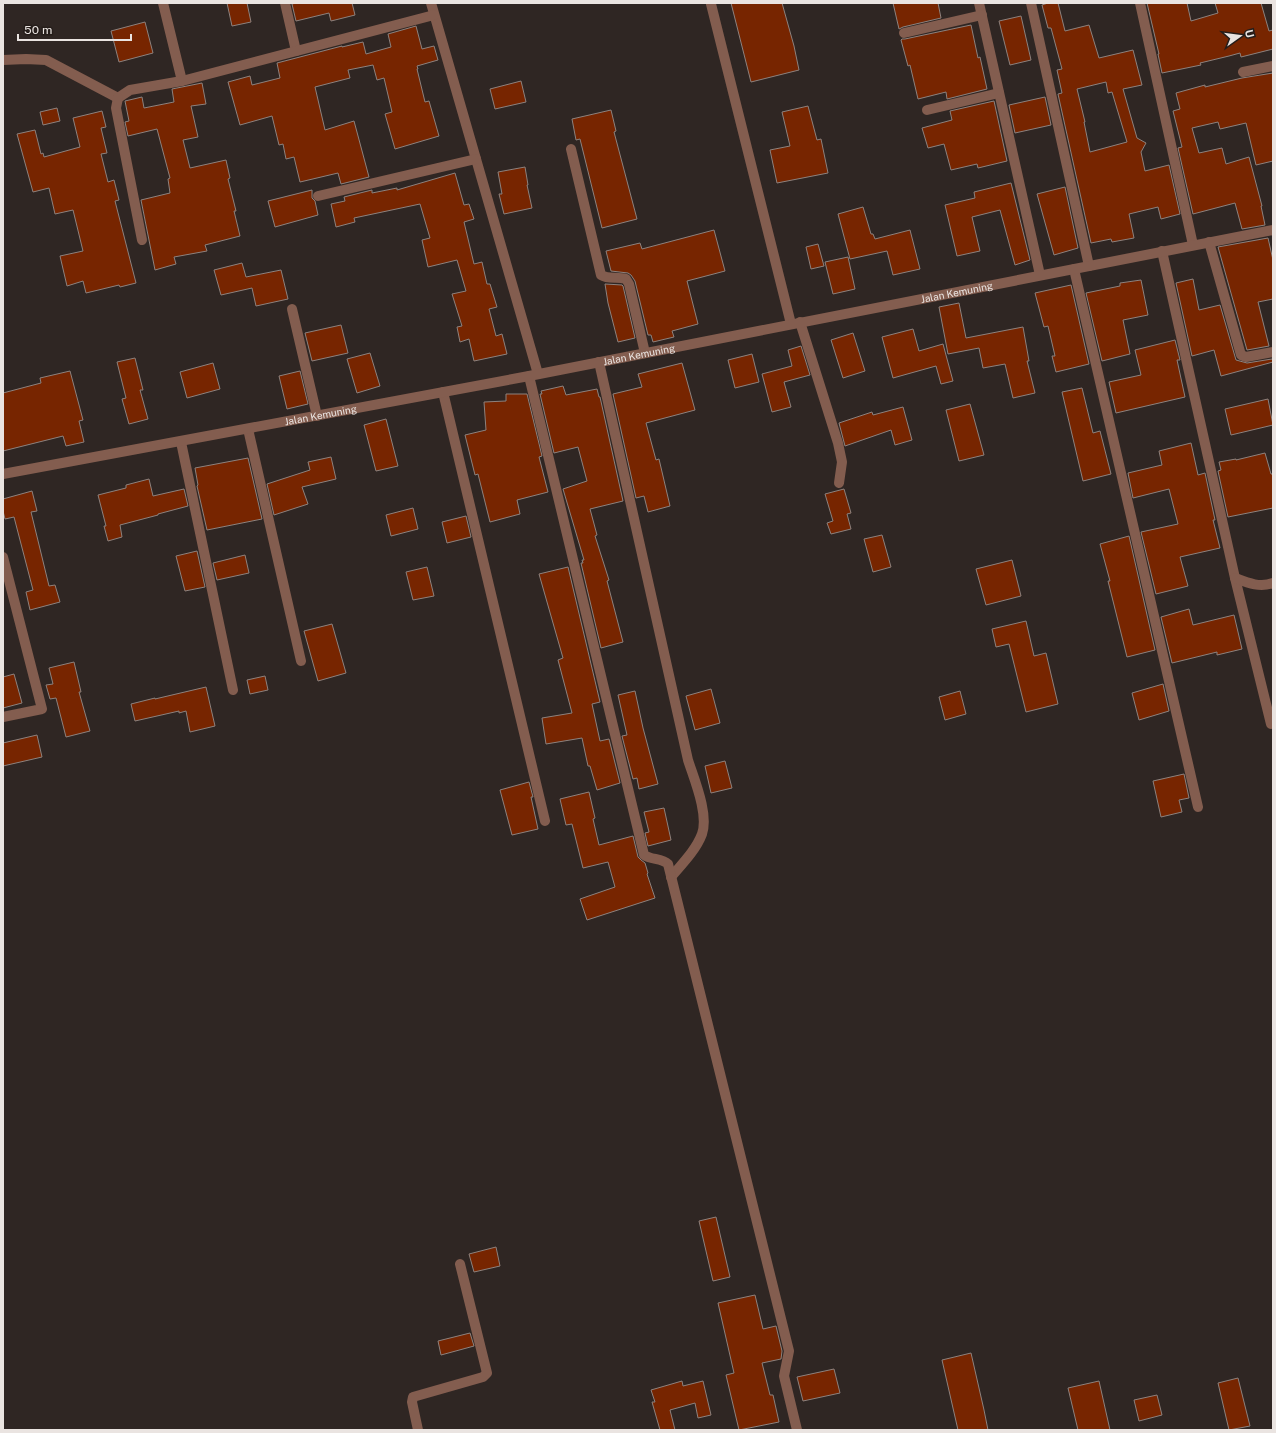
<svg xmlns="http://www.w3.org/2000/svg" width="1276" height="1433" viewBox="0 0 1276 1433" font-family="'Public Sans',sans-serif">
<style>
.building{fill:#772500;stroke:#8d827e;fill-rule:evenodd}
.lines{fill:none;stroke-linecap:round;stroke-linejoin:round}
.street{stroke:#835d4f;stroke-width:10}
.labels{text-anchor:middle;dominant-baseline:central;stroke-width:3;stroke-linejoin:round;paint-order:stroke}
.street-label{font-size:10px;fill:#eae4e1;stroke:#251d1a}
</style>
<rect width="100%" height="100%" fill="#2f2623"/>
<!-- building -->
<g class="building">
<polygon points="227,3 247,3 251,22 232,26"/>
<polygon points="296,3 352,3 355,15 331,21 329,13 296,21 292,4"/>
<polygon points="731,3 782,3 794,46 799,70 751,82"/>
<polygon points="893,3 938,3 941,18 903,27 899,29"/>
<path d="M1048,3H1058L1065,31L1089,25L1099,58L1133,50L1142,85L1123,89L1137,138L1146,143L1141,152L1145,171L1169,165L1180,214L1161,219L1158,207L1129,214L1134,238L1112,242L1111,239L1091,243L1058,94L1062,93L1057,70L1062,69L1051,28H1048L1042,5ZM1106,82L1108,93L1112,92L1127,142L1090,152L1084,122H1085L1077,89Z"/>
<polygon points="1147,3 1187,3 1191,21 1218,13 1215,3 1261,3 1269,31 1273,30 1273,49 1241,57 1240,53 1229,56 1200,63 1201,65 1162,73 1158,54 1159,54"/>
<polygon points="1021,16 1031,60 1010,65 999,21"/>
<polygon points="145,22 153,53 119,62 111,31"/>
<polygon points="971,25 978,58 980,57 987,89 947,99 946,92 918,99 910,65 908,66 901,40 902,39 905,39"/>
<polygon points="416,26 422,49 434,46 438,60 417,66 418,69 417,69 425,102 429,101 439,136 395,149 385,114 392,112 384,78 377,80 373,65 348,70 350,78 315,87 325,130 354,121 369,177 341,184 338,173 300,182 294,157 286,159 283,144 279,145 272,116 240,125 228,82 250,76 252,85 280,78 277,63 342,46 342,47 363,42 366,54 391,47 388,34"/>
<polygon points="1273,73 1273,161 1256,165 1246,123 1220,129 1218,122 1192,128 1199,153 1222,148 1226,164 1249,157 1262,206 1261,206 1265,225 1242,229 1235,203 1193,214 1178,148 1182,147 1173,111 1180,109 1176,93 1205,85 1205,87 1242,78"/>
<polygon points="521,81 526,102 495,109 490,89"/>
<polygon points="202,83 206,104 191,106 198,137 183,140 190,168 226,160 230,178 228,179 236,211 234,211 240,236 205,245 207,251 174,257 176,264 155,270 141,200 170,193 168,179 170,178 157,129 128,136 125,122 129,121 125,101 142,97 144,108 174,102 172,89"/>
<polygon points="1045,97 1051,125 1015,133 1009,105"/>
<polygon points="994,101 1007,161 978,168 977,164 951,170 944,144 928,148 922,128 952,120 950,111"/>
<polygon points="808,106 817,140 821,139 828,173 777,183 770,150 790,146 782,112"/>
<polygon points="57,108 60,121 43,125 40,112"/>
<polygon points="611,110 616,131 614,132 637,219 602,228 580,139 576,140 572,119"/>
<polygon points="102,111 106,127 101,128 107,153 101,154 108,182 114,180 119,200 115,201 136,283 120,287 119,285 86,293 83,281 67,286 60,256 83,251 73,210 55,214 49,188 33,192 17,134 35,130 41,154 43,153 44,157 80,147 73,118"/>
<polygon points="525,167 528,185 527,185 532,208 504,214 499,194 502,194 498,172"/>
<polygon points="455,173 464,205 469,204 474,219 464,222 474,264 482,262 487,284 490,284 497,307 489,309 496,336 502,334 507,354 474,361 469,339 460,342 457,327 462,326 452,294 466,291 457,260 428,267 422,240 430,238 420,204 354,218 355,222 336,227 331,204 345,201 344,197 372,190 372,193 397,188 397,190"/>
<polygon points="1011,183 1030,260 1015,265 1000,210 972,217 980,251 957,256 945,205 975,198 974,192"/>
<polygon points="1065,187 1078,248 1054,255 1037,194"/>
<polygon points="312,190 312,198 315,201 318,215 275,227 268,201"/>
<polygon points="863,207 871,234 873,234 875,239 910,230 920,269 893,275 887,251 850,259 838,214"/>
<polygon points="714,230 725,271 687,281 698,324 672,331 674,337 653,342 651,335 648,335 635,281 631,275 628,273 611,271 606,251 640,243 642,249"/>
<polygon points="1268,238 1273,260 1273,299 1258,302 1269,346 1247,350 1218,247"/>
<polygon points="818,244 824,266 811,269 806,247"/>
<polygon points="848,257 855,289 833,294 825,262"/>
<polygon points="242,263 246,277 281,270 288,299 256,306 252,288 221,295 214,270"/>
<polygon points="1193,279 1199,310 1220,305 1236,360 1247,363 1272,359 1273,362 1221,376 1214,350 1192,356 1176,283"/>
<polygon points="1141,280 1148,315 1123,320 1130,354 1102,361 1086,293 1120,286 1120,283"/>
<polygon points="605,284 622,285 623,286 635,338 618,342 608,303"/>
<polygon points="1071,285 1089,364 1056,372 1052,356 1055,356 1048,326 1044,327 1035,293"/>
<polygon points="959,303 966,338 1023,327 1029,361 1027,361 1035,393 1013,398 1005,364 983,368 979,348 948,354 939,307"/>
<polygon points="341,325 348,353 312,361 305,333"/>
<polygon points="913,329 919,351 943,344 953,381 941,384 936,366 893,378 882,337"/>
<polygon points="853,333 865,371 843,378 831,340"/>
<polygon points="1175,340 1180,360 1177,360 1185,397 1116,413 1109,382 1141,375 1135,350"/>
<polygon points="801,346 810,375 784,382 791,407 772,412 762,374 792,366 788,350"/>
<polygon points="370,353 380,386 357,393 347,359"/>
<polygon points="752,354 759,382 735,388 728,360"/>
<polygon points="135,358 143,390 140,390 148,419 129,424 122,399 126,398 117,362"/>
<polygon points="213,363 220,389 187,398 180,372"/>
<polygon points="682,363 695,410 646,423 656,460 659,459 670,506 648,512 644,496 636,498 613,394 642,387 638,374"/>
<polygon points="70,371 83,420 79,421 84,442 66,446 63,436 3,451 3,393 41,383 40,378"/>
<polygon points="300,371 308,404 287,409 279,376"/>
<polygon points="563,386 566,395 597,389 599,397 600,397 623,501 590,509 597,535 595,536 609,580 607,581 623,642 601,648 581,563 583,563 582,560 584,560 563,489 587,481 578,447 554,453 540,394 542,394 541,391"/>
<polygon points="1082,388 1093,433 1100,431 1111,474 1083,481 1062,392"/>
<polygon points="506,394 527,394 542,456 539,457 548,492 517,500 520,514 490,522 478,474 475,475 465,435 486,430 484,402 506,401"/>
<polygon points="1268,399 1273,425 1231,435 1225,409"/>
<polygon points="970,404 984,455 959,461 946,410"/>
<polygon points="903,407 912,440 895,445 891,430 845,446 839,423 872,412 873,415"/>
<polygon points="386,419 398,466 376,471 364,425"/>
<polygon points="1191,443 1198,475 1205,473 1215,520 1213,520 1220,548 1180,557 1188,586 1156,594 1141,532 1178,524 1169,489 1133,498 1128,473 1162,465 1159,451"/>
<polygon points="1265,453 1271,474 1273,474 1273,508 1228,517 1218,471 1221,470 1219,462 1236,459 1236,460"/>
<polygon points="331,457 336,479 302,487 308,504 274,515 267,484 310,470 308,462"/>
<polygon points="248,458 262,519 207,530 197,486 198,485 195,468"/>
<polygon points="149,479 153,496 184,489 188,506 158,514 158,515 120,525 122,537 108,541 104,526 106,526 98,495 126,488 126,485"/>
<polygon points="844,489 851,513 847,514 851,529 831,534 827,523 833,521 825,494"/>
<polygon points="32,491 37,511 31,512 41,553 49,586 55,585 60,602 30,610 26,592 33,590 14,517 5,519 3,511 3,499"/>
<polygon points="413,508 418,529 391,536 386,515"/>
<polygon points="466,516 471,537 447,543 442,522"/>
<polygon points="882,535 891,567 873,572 864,539"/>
<polygon points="1129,536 1155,650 1127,657 1108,581 1110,581 1100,544"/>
<polygon points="197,551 205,587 185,591 176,556"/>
<polygon points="245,555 249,573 217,580 213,563"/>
<polygon points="1012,560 1021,596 986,605 976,569"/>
<polygon points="427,567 434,596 413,600 406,572"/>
<polygon points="568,567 600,702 592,704 600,741 609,739 620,783 597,790 590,766 588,766 582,738 546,744 542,718 572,713 558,660 563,658 539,574"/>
<polygon points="1189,609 1193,625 1234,615 1242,649 1217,655 1217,652 1172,663 1161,617"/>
<polygon points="1026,621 1034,656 1046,653 1058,704 1026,712 1009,644 996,647 992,629"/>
<polygon points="332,624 346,673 318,681 304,631"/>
<polygon points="74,662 81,692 79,692 90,731 66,737 56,698 50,699 46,685 53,684 49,668"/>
<polygon points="14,674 22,703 3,708 3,677"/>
<polygon points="265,676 268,690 250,694 247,680"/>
<polygon points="1163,684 1169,711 1139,720 1132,693"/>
<polygon points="206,687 215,726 190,732 186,711 179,713 179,711 135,721 131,704 155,698 155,699"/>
<polygon points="711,689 720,723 695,730 686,696"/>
<polygon points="635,691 643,728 658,784 639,789 637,778 633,779 622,736 627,735 618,695"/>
<polygon points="960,691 966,714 945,720 939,697"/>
<polygon points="37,735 42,757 3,766 3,743"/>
<polygon points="725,761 732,788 711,793 705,766"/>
<polygon points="1184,774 1189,798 1179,800 1182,812 1161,817 1153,781"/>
<polygon points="529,782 533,797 531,797 538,829 512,835 500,790"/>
<polygon points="589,792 595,818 593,819 599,845 633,836 638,857 641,860 645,863 648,873 647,874 655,898 587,920 580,899 615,887 608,862 583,868 572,824 566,825 560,799"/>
<polygon points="664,808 671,840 648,846 645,833 649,832 644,812"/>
<polygon points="716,1217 730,1277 713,1281 699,1221"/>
<polygon points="496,1247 500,1266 474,1272 469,1254"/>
<polygon points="755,1295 763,1329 776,1326 782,1351 781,1359 762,1363 770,1395 773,1395 779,1422 739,1430 726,1375 734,1373 718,1303"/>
<polygon points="470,1333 474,1346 441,1355 438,1341"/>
<polygon points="971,1353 984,1410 988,1430 958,1430 942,1360"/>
<polygon points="834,1369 840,1393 803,1401 797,1377"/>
<polygon points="1238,1378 1250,1426 1229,1430 1218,1383"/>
<polygon points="682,1381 683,1386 703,1381 711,1415 698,1418 695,1403 670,1410 675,1430 660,1430 652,1402 655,1402 651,1390"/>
<polygon points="1099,1381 1110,1430 1078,1430 1068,1388"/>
<polygon points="1157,1395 1162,1415 1139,1421 1134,1400"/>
</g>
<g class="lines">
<!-- street -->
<g class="street">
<polyline points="163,3 182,81"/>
<polyline points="285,3 296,51"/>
<polyline points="431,3 538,374"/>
<polyline points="979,3 1040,275"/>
<polyline points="1031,3 1089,266"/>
<polyline points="1140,3 1193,245"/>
<polyline points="711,4 791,324"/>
<polyline points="904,33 982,15"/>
<polyline points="3,60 26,59 46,60 118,98"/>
<polyline points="1243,72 1273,66"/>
<polyline points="118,98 130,90 182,81 434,15"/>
<polyline points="118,98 116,108 142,240"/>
<polyline points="927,110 999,93"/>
<path d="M571,149L601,275C609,280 617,276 626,279L629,284L645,353"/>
<polyline points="318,196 476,159"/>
<polyline points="1209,242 1241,355 1246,357 1273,352"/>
<polyline points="1162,251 1235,578 1271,724"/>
<polyline points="1074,269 1198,807"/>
<polyline points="292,309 317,416"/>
<polyline points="800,322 838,443 842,462 839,483"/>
<path d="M599,362L688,760C694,779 709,814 702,834C696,850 682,864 671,877"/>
<path d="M529,376L644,855C651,860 662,858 668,864L789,1351L784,1376L797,1430"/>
<polyline points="443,392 545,821"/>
<polyline points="248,429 301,661"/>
<polyline points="181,442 233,690"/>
<path id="s1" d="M3,474L529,376L1273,230"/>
<polyline points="3,557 42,709 3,717"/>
<path d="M1235,578C1248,583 1260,588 1273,583"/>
<polyline points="418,1430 412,1402 413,1397 483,1377 487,1373 460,1264"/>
</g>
</g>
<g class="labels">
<!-- street labels -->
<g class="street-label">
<text stroke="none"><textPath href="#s1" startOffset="971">Jalan Kemuning</textPath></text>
<text stroke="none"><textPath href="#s1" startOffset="647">Jalan Kemuning</textPath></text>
<text stroke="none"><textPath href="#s1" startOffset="323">Jalan Kemuning</textPath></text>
</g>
</g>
<!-- border -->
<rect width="1276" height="1433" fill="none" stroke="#eae4e1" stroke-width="8"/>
<!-- north arrow -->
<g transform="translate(1240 36) rotate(76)" stroke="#251d1a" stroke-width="3" paint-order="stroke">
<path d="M0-3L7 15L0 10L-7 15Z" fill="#eae4e1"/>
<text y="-6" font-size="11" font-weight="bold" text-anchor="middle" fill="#eae4e1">U</text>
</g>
<!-- scale -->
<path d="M18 34v6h113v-6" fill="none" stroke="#eae4e1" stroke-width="2"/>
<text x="24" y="34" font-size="12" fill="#eae4e1" stroke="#251d1a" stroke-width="3" paint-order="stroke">50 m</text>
</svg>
